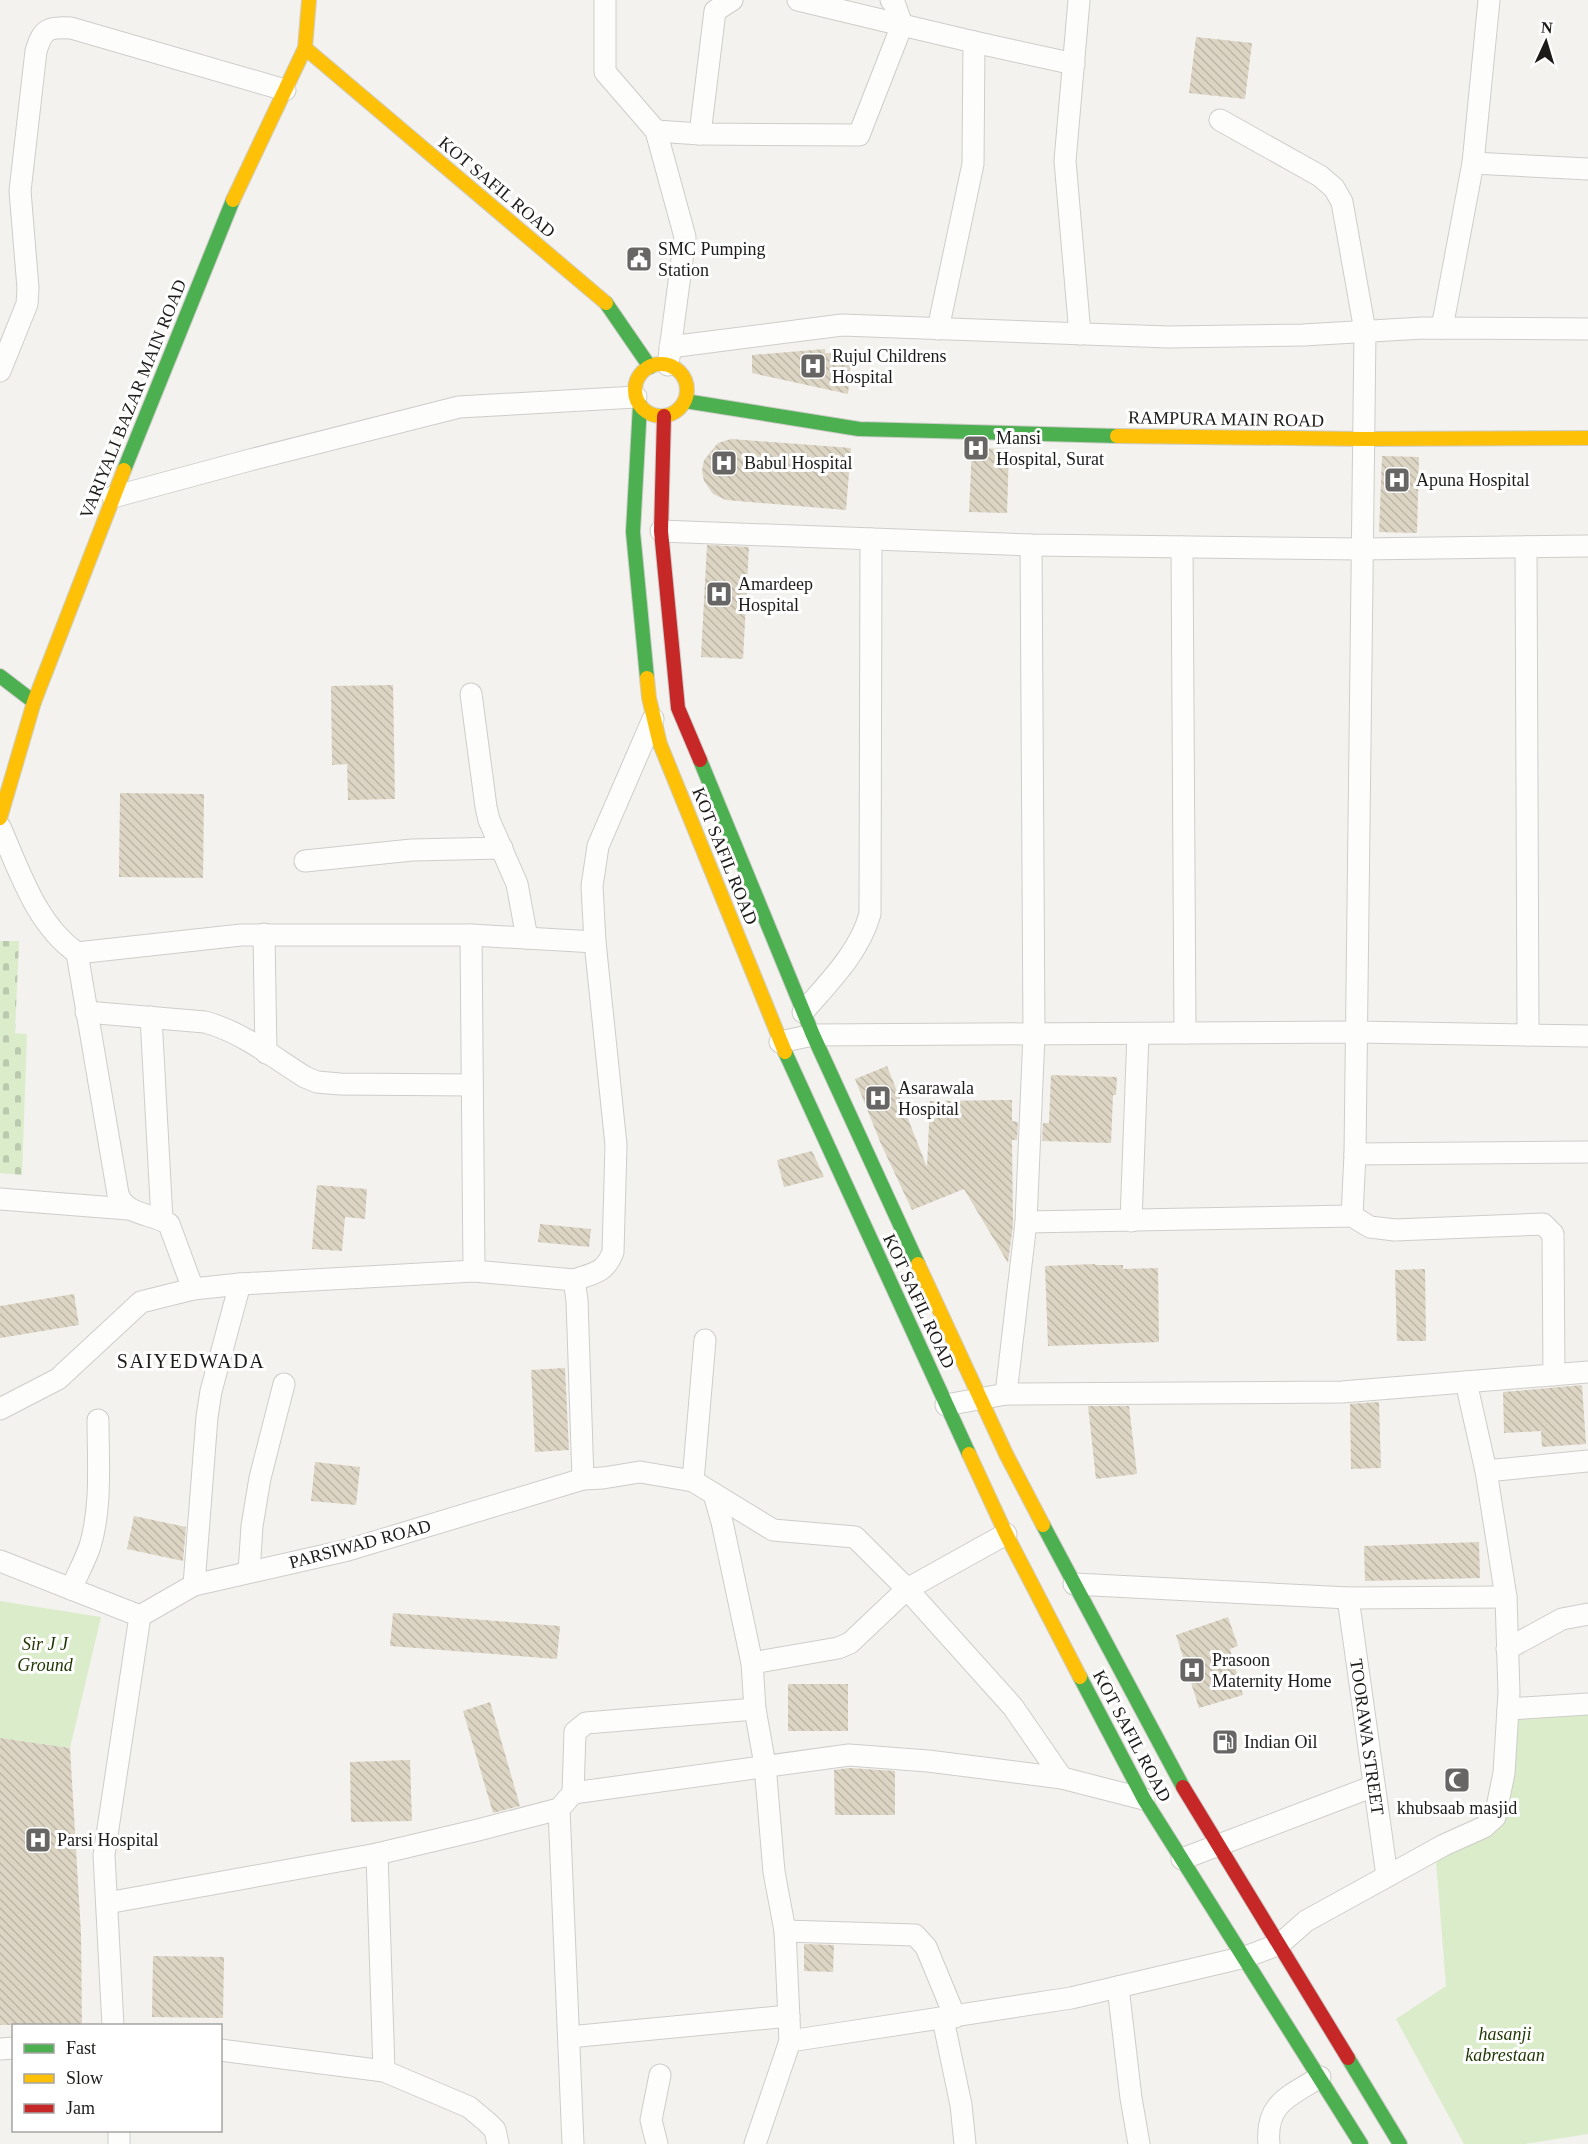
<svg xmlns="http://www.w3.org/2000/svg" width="1588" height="2144" viewBox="0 0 1588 2144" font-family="'Times New Roman',serif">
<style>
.green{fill:#dbeccb}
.cemetery{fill:url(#cemetery-stones)}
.building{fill:url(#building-back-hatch)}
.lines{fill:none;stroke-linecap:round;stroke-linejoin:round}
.street-casing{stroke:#cecdca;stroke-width:23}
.fast-casing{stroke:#cecdca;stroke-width:16}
.slow-casing{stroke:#cecdca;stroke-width:16}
.jam-casing{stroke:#cecdca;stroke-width:16}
.street{stroke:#fdfdfc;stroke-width:21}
.fast{stroke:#4caf50;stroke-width:14}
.slow{stroke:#ffc107;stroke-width:14}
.jam{stroke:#c62828;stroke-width:14}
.labels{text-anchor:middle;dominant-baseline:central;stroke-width:6;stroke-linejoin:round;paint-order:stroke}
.street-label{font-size:18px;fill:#1c1b19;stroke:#fff}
.poi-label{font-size:18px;fill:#1c1b19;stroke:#fff;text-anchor:start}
.park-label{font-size:18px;font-style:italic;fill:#1e3701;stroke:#fff}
.neighbourhood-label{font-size:20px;letter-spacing:1.5px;fill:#1c1b19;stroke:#fff}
</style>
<defs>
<pattern id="cemetery-stones" width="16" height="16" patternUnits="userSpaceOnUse" patternTransform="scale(1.5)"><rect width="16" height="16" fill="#dbeccb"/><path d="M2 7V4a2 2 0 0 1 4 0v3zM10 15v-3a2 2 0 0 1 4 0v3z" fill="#bbcaae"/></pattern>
<pattern id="building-back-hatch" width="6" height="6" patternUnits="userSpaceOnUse" patternTransform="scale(1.5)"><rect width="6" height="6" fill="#ddd5c4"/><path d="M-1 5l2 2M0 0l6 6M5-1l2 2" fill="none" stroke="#bdb6a8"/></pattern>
</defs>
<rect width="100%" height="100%" fill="#f3f2ee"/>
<!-- green -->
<g class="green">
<polygon points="0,1601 101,1617 70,1748 0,1738"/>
<polygon points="1588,1715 1588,2134 1525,2144 1464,2144 1396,2019 1446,1986 1436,1860 1503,1822 1514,1716"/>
</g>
<!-- cemetery -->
<polygon class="cemetery" points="0,941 19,941 15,1033 27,1034 22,1175 0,1173"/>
<!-- building -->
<g class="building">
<polygon points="1196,37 1252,43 1245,99 1189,93"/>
<polygon points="825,349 825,353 852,355 848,394 752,373 752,355"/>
<polygon points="731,439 851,448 846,510 726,500 713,494 704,481 702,471 704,460 718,443"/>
<polygon points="972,448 1009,449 1007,513 969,512"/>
<polygon points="1382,456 1419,457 1417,533 1379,532"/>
<polygon points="707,545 749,547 743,659 701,657"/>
<polygon points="393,685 395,799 348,800 347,764 332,765 331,686"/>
<polygon points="120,793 204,794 203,878 119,877"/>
<polygon points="887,1066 927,1167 930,1101 1012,1100 1012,1121 1018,1122 1017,1140 1012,1140 1013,1225 1008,1263 964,1189 912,1210 881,1144 855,1079"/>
<polygon points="1051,1075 1117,1077 1116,1095 1113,1095 1111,1143 1042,1141 1043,1123 1049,1123"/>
<polygon points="812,1151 824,1177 784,1187 777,1160"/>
<polygon points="317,1185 367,1189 365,1219 345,1217 342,1251 312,1249"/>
<polygon points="540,1224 591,1229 589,1247 538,1242"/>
<polygon points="1095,1264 1095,1265 1123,1265 1123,1269 1158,1268 1159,1342 1048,1346 1045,1266"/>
<polygon points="1425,1269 1426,1341 1397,1341 1395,1270"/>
<polygon points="74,1294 79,1325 0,1338 0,1306"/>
<polygon points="565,1368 569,1450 535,1452 531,1370"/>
<polygon points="1582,1385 1586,1444 1542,1447 1541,1431 1504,1433 1503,1392"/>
<polygon points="1379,1402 1381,1468 1351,1469 1350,1404"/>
<polygon points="1088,1406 1129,1406 1137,1474 1096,1479"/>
<polygon points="315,1462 360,1467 356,1505 311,1501"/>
<polygon points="134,1516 186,1527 183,1561 127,1549"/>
<polygon points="1479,1542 1480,1578 1365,1581 1364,1546"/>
<polygon points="393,1613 560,1626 557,1659 390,1646"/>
<polygon points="1228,1617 1238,1646 1230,1649 1243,1695 1199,1708 1176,1635"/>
<rect x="788" y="1684" width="60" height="47"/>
<polygon points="490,1702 520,1806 493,1813 463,1711"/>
<polygon points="0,1738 70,1748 81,1933 82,2025 0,2025"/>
<polygon points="410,1760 412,1821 351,1822 350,1762"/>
<polygon points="849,1768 895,1771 895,1815 835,1815 834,1770"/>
<polygon points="804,1944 834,1945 833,1972 804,1971"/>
<polygon points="153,1956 224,1957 223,2018 152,2017"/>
</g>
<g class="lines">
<defs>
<g id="street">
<polyline points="605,0 605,72 656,131 685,237 668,365"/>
<polyline points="798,0 902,25"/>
<polyline points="891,0 895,5 902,25"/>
<polyline points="1079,0 1065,161 1080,334"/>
<polyline points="1220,120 1320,176 1334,188 1342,202 1365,331 1355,1154 1352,1216"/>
<polyline points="656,131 700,134 859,135 902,25 974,42"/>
<polyline points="700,134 715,11 732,0"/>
<polyline points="1473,163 1588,169"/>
<polyline points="1442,328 1473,163 1489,0"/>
<polyline points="938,329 973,164 974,42 1074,64"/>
<polyline points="670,347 842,325 1168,337 1303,335 1423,328 1588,329"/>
<path d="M0,371L27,304L28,288L20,191L36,51C43,29 47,27 71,28L285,90"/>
<polyline points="113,497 250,460 459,407 636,397"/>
<polyline points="661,531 1031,545 1361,549 1588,546"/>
<polyline points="1182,547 1185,1033"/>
<polyline points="1526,547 1528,1035"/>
<polyline points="471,694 486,807 489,820 517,884 527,938"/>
<path d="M0,827C20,872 36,924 77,953L241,935H471L595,942"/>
<polyline points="305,861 412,850 502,848"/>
<polyline points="264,934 266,1053"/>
<polyline points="471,935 474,1271"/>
<path d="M77,953L118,1194C126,1216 152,1213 169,1224L193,1289"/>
<path d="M86,1012L205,1022C242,1032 273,1057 305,1077L317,1082L340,1084L472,1085"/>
<path d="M803,1012C829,982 859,953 870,914L871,539"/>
<polyline points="151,1017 162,1220"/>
<polyline points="780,1042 813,1035 1356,1032 1588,1036"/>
<polyline points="1355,1154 1588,1152"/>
<polyline points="0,1199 128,1209"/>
<polyline points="1131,1221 1138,1034"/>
<polyline points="1026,1222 1352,1216 1370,1227 1395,1230 1543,1224 1553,1234 1554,1375"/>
<path d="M574,1280C594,1273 605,1273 613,1252L616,1145L595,942L592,886L598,846L653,719"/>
<polyline points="1006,1394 1342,1392 1588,1372"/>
<polyline points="946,1405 1006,1394 1026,1222 1034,1035 1031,545"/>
<polyline points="0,1409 58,1379 141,1302 193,1289 240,1284 474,1271 574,1280 577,1300 583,1479 603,1478 640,1472 693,1481 773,1530 855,1537 907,1589 1006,1534"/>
<polyline points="1486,1471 1588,1461"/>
<polyline points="693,1481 705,1340"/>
<polyline points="714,1494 722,1522 752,1663 755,1709 765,1765 774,1872 785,1931 790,2041"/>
<polyline points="0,1561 140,1616 104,1855 113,2026"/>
<polyline points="249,1572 252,1526 260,1478 284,1384"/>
<polyline points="1074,1584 1348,1598 1506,1597"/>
<polyline points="194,1585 207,1417 211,1391 240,1284"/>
<path d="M71,1589C77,1575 85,1561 90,1546C102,1506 98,1461 98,1420"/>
<polyline points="1348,1598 1387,1876"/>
<polyline points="140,1616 194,1585 348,1550 583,1479"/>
<polyline points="1507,1649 1562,1619 1588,1614"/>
<polyline points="752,1663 838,1648 850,1643 907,1589 1013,1707 1062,1778"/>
<polyline points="1508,1709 1588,1704"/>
<polyline points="573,1793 575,1732 586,1723 755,1709"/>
<polyline points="559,1809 573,2144"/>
<polyline points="377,1854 384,2071"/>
<polyline points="1182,1859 1374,1786"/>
<polyline points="107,1903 377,1854 478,1830 559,1809 573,1793 849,1755 928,1761 1062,1778 1144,1799"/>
<polyline points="785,1931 915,1935 926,1947 955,2017"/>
<polyline points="1118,1987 1131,2098 1139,2144"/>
<polyline points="943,2019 961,2105 965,2144"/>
<polyline points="569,2037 789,2016"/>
<polyline points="0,2049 14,2048"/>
<polyline points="220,2050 384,2071 469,2107 487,2122 495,2130 498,2144"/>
<polyline points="119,2130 119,2144"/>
<polyline points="657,2144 651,2120 660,2075"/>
<polyline points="755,2144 790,2041 1071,1998 1245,1957 1280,1944 1306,1921 1444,1845 1484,1827 1495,1817 1504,1773 1509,1693 1506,1597 1486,1471 1466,1382"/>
<path d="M1269,2144C1265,2103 1290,2096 1320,2077"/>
</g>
<g id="fast">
<polyline points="606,303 650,367"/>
<polyline points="685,401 859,429 1117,436"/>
<polyline points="640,405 633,532 647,678"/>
<polyline points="124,470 233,200"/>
<polyline points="0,676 34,702"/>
<polyline points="700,760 813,1035 918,1264"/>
<polyline points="785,1052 969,1454"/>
<polyline points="1043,1525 1183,1787"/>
<polyline points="1080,1677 1144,1799 1361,2144"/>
<polyline points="1348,2058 1400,2144"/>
</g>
<g id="slow">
<polyline points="305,48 606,303"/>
<polyline points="233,200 305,48 309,0"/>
<circle cx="661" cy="390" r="26"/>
<polyline points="1117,436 1362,439 1588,438"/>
<polyline points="647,678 649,698 660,744 785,1052"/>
<polyline points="0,818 34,702 124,470"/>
<polyline points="918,1264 1006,1454 1043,1525"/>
<polyline points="969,1454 1006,1534 1080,1677"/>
</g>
<g id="jam">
<polyline points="664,416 661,531 678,708 700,760"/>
<polyline points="1183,1787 1348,2058"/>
</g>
</defs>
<!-- street casing -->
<use href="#street" class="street-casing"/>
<!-- fast casing -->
<use href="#fast" class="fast-casing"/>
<!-- slow casing -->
<use href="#slow" class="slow-casing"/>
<!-- jam casing -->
<use href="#jam" class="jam-casing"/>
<!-- street -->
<use href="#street" class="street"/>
<!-- fast -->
<use href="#fast" class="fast"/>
<!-- slow -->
<use href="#slow" class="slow"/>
<!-- jam -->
<use href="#jam" class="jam"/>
</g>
<!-- icons -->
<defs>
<symbol id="civic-square" viewBox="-11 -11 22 22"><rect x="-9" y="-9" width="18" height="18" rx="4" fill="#676664" stroke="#fff"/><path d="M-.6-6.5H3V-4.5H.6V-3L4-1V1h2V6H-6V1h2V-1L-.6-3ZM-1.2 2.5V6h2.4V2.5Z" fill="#fff"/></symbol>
<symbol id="hospital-square" viewBox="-11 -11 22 22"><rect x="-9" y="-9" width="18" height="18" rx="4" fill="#676664" stroke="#fff"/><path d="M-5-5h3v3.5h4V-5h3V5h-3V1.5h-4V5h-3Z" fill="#fff"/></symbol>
<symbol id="fuel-square" viewBox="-11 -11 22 22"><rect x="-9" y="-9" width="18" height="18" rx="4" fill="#676664" stroke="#fff"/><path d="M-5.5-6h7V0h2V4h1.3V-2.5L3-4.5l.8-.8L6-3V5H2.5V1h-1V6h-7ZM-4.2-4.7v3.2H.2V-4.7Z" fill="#fff"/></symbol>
<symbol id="mosque-square" viewBox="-11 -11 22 22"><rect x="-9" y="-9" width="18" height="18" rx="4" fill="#676664" stroke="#fff"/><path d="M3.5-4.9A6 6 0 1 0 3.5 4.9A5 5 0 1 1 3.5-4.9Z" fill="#fff"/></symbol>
</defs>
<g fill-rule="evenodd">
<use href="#civic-square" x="624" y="244" width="30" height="30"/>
<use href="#hospital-square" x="798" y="351" width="30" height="30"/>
<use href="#hospital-square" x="961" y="433" width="30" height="30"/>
<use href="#hospital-square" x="709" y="448" width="30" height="30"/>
<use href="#hospital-square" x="1382" y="465" width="30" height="30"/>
<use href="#hospital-square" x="704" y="579" width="30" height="30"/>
<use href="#hospital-square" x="863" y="1083" width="30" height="30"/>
<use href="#hospital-square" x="1177" y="1655" width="30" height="30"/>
<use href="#fuel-square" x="1210" y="1727" width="30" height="30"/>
<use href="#mosque-square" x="1442" y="1765" width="30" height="30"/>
<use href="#hospital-square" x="23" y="1825" width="30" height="30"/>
</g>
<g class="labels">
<!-- street labels -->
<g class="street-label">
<text transform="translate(497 187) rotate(40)">KOT SAFIL ROAD</text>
<text transform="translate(133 399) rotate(-68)">VARIYALI BAZAR MAIN ROAD</text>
<text transform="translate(1226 419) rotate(1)">RAMPURA MAIN ROAD</text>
<text transform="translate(725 856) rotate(68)">KOT SAFIL ROAD</text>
<text transform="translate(919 1301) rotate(65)">KOT SAFIL ROAD</text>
<text transform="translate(360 1544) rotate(-15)">PARSIWAD ROAD</text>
<text transform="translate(1132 1736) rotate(62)">KOT SAFIL ROAD</text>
<text transform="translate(1367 1737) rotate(82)">TOORAWA STREET</text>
</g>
<!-- poi labels -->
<g class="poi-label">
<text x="658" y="249">SMC Pumping<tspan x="658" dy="21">Station</tspan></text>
<text x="832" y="356">Rujul Childrens<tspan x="832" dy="21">Hospital</tspan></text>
<text x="996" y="438">Mansi<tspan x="996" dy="21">Hospital, Surat</tspan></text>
<text x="744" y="463">Babul Hospital</text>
<text x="1416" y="480">Apuna Hospital</text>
<text x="738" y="584">Amardeep<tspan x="738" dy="21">Hospital</tspan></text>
<text x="898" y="1088">Asarawala<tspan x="898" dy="21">Hospital</tspan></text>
<text x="1212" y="1660">Prasoon<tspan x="1212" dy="21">Maternity Home</tspan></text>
<text x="1244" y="1742">Indian Oil</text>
<text x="1457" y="1808" text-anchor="middle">khubsaab masjid</text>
<text x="57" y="1840">Parsi Hospital</text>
</g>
<!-- park labels -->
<g class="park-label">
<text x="45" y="1644">Sir J J<tspan x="45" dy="21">Ground</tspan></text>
<text x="1505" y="2034">hasanji<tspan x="1505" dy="21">kabrestaan</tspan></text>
</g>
<!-- neighbourhood labels -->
<g class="neighbourhood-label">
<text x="191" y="1361">SAIYEDWADA</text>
</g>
</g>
<!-- legend -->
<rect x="12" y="2024" width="210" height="108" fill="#ffffff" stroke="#a4a4a3" stroke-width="1.5"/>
<rect x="24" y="2044" width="30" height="9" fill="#4caf50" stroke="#a4a4a3" stroke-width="1.5"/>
<text x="66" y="2054" font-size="18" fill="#1c1b19">Fast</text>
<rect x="24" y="2074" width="30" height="9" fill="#ffc107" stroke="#a4a4a3" stroke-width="1.5"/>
<text x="66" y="2084" font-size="18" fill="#1c1b19">Slow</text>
<rect x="24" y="2104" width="30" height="9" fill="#c62828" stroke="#a4a4a3" stroke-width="1.5"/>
<text x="66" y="2114" font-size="18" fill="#1c1b19">Jam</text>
<!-- north arrow -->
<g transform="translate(1546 42) rotate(4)" stroke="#ffffff" stroke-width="4.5" paint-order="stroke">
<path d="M0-4.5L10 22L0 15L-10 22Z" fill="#1c1b19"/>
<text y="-9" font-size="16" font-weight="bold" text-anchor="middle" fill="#1c1b19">N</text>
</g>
</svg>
